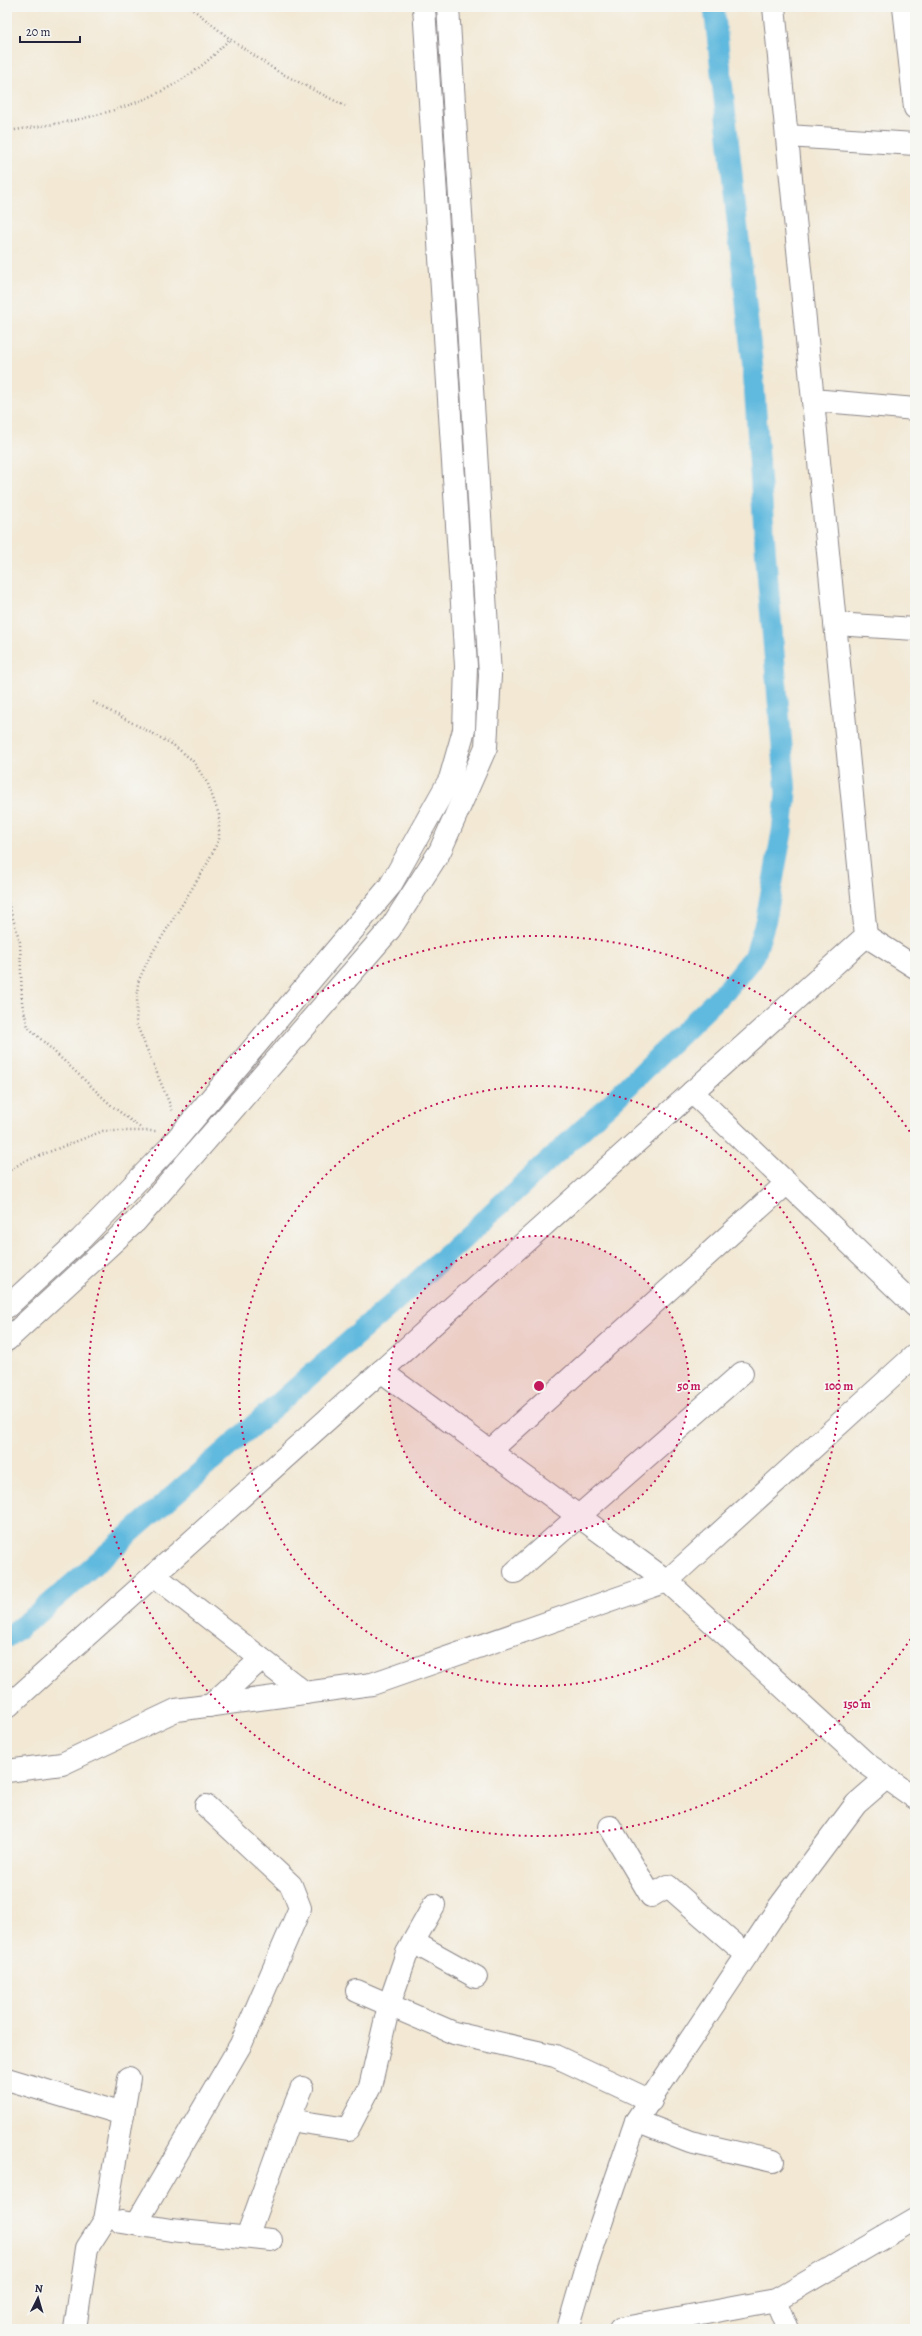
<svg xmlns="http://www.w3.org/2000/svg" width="922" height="2336" viewBox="0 0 922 2336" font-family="Alegreya,serif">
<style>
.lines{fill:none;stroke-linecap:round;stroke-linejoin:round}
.canal{stroke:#61b9de;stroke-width:21}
.minor-casing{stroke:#8a8588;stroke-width:24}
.path{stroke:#8a8588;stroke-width:2.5;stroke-dasharray:1 3;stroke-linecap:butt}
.minor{stroke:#fff;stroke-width:22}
.ring{fill:none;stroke:#c2185b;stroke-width:2;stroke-dasharray:2 4}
.centre{fill:#c2185b;stroke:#f6f6f2;stroke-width:2}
.ring-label{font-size:12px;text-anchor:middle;font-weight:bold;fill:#c2185b;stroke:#f6f6f2;stroke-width:3.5;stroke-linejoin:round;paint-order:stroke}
</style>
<rect width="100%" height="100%" fill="#f6f6f2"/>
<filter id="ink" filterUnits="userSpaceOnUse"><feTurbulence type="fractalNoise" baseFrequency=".025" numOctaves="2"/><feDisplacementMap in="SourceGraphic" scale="8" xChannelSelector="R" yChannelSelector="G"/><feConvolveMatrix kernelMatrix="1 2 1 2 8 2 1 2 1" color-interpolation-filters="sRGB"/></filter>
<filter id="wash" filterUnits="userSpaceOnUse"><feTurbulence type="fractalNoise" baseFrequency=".012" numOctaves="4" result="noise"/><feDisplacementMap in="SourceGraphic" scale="16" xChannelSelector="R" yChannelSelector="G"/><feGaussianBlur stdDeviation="0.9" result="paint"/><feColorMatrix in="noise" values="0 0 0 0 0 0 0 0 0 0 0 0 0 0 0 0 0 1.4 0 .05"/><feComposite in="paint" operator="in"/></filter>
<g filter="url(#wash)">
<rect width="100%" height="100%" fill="#f2e8d4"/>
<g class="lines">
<!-- canal -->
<polyline class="canal" points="7,1637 39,1613 409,1289 611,1103 730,986 755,955 766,919 782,832 786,793 766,560 753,369 714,7"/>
</g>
</g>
<g filter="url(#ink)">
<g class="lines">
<defs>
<g id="minor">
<polyline points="904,7 915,108"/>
<polyline points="787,136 915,144"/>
<polyline points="813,400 915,409"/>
<polyline points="835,624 915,629"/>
<polyline points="866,936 915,967"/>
<polyline points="692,1092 915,1306"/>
<polyline points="7,1307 81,1239 170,1147 390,886 450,779 464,730 466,666 424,7"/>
<polyline points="7,1340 135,1222 390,929 440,851 486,747 490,675 448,7"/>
<polyline points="381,1371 667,1581 867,1764 915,1798"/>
<polyline points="490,1451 787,1183"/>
<polyline points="515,1572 742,1373"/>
<polyline points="154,1575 305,1693"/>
<polyline points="210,1706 261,1659"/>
<polyline points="7,1707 866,936 774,7"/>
<polyline points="7,1771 62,1764 176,1710 372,1684 667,1581 915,1355"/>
<polyline points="610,1827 651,1896 668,1886 747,1955"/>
<polyline points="413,1942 476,1977"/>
<polyline points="357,1991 454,2033 555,2056 651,2101"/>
<polyline points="7,2079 123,2114"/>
<polyline points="302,2088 289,2120 348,2129 370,2087 389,2005 407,1953 434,1905"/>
<polyline points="636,2121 690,2142 773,2161"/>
<polyline points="122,2222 171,2230 271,2240"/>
<polyline points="136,2224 241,2044 300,1908 291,1885 206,1806"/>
<polyline points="247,2237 289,2120"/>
<polyline points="776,2300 788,2329"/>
<polyline points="75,2329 87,2248 105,2220 129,2078"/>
<polyline points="568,2329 586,2267 636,2121 779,1907 856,1804 886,1778"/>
<polyline points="620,2329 776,2300 915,2219"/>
</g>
</defs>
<!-- minor casing -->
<use href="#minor" class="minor-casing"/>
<!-- path -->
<g class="path">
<polyline points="190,7 230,39 277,71 345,106"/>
<path d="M7,131C75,122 146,110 201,66C212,58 220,48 230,39"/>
<polyline points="93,702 172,744 192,760 208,784 219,815 219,839 206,866 149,958 138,982 136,1023 173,1112"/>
<polyline points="7,899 20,942 22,1003 28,1027 112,1106 142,1129"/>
<polyline points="7,1172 23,1162 103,1131 156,1131"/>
</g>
<!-- minor -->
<use href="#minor" class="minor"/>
</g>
</g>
<!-- distance rings -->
<circle cx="539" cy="1386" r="150" fill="#c2185b" fill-opacity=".12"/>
<g class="ring">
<circle cx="539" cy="1386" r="150"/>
<circle cx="539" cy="1386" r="300"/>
<path d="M914 1634A450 450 0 1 1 914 1138"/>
</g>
<circle cx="539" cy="1386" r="6" class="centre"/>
<g class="ring-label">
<text x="689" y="1390">50 m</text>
<text x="839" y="1390">100 m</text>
<text x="857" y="1708">150 m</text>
</g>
<!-- margin -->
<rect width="922" height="2336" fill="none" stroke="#f6f6f2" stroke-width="24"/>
<!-- north arrow -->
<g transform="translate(38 2298) rotate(5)" stroke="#f6f6f2" stroke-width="3" paint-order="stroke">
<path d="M0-3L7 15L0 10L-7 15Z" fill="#22223b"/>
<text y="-6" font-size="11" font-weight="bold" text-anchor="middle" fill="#22223b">N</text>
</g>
<!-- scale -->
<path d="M20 36v6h60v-6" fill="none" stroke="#22223b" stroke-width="2"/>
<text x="26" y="36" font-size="12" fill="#22223b" stroke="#f6f6f2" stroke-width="3" paint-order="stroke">20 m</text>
</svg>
